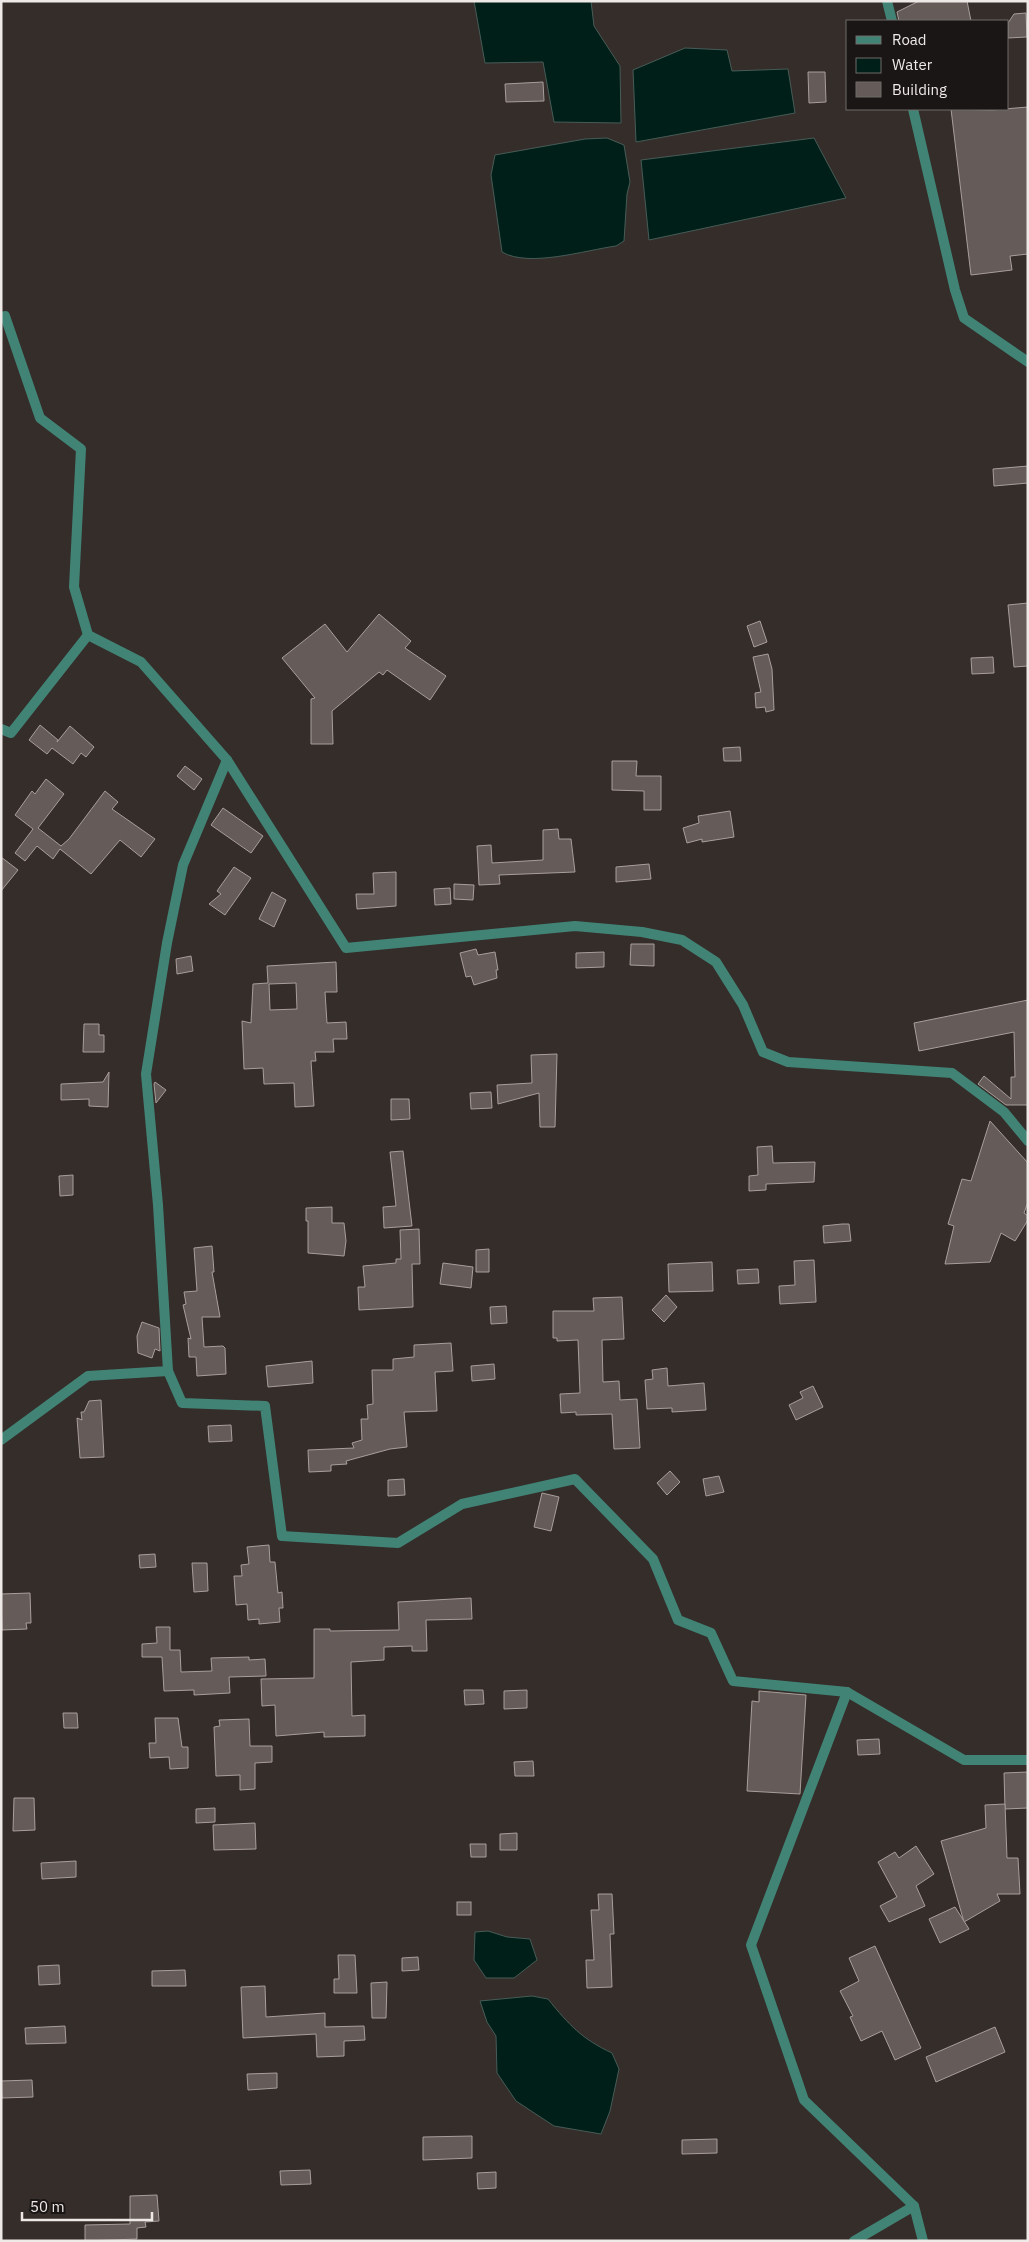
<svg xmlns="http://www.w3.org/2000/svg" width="1029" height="2242" viewBox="0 0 1029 2242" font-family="'IBM Plex Sans',sans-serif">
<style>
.water{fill:#001f19;stroke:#475c57}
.building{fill:#655c59;stroke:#a89f9b;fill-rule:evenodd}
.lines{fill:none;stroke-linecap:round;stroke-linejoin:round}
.minor{stroke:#418476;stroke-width:10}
</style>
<rect width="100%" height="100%" fill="#352d2a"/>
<!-- water -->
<g class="water">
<polygon points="474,1 591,1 594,26 620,66 621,123 554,122 543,62 485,63"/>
<polygon points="685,48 727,50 732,71 788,69 795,113 636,142 633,70"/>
<path d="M607,138L624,145L630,182L627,194L624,241L616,246C586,250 529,268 502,252L491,175L495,155L585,139Z"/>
<polygon points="814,138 846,198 649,240 641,160"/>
<polygon points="488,1931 507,1937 530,1939 537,1960 514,1978 486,1978 474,1960 475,1932"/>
<path d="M532,1996L548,1999C569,2025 582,2039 612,2053L619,2069L610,2111L601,2134L554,2126L516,2101L497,2073L496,2036L487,2022L480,2001Z"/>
</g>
<!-- building -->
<g class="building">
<polygon points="919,1 967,1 971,21 899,21 897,12"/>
<polygon points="1026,13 1027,37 1008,38 1008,23 1014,14"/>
<polygon points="808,72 825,72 826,102 809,103"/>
<polygon points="543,82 544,101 506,102 505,84"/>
<polygon points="1028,107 1028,254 1010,256 1012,270 971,275 951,109 992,110"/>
<polygon points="1028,466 1028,483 994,486 993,469"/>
<polygon points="1028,603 1028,666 1014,667 1008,605"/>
<polygon points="379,614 411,641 405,648 446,676 430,700 387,670 383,675 379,672 332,711 333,744 311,744 311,699 315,698 282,658 325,624 347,652"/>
<polygon points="760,621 767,642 754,647 747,626"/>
<polygon points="768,654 772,669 774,710 766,712 765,707 756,708 755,693 761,692 753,657"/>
<polygon points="993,657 994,673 972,674 971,658"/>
<polygon points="40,725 58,740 57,742 70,726 94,747 86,757 81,753 73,764 52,748 47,754 29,740"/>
<polygon points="740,747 741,761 724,761 723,748"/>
<polygon points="612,761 637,761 636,776 661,776 661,810 644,810 644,791 612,790"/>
<polygon points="185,766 202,779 194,790 177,776"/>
<polygon points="46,779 64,794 38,828 61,846 69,839 105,791 118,802 112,809 155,839 141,857 120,840 91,874 60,849 53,859 37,846 25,861 15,853 33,829 15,815 32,791 35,794"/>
<polygon points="223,808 263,836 251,853 211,825"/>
<polygon points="730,811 734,837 702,842 702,839 687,843 683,828 699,823 698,816"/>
<polygon points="558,829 559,839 571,839 575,872 499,875 500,884 479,885 477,846 491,845 492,863 543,860 543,830"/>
<polygon points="1,857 18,870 1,891"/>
<polygon points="649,864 651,879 616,882 616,867"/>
<polygon points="234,867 251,878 225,915 209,904 221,894 217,891"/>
<polygon points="396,872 396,906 357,909 356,894 374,894 373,873"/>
<polygon points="454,884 474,885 473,900 454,899"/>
<polygon points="450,888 451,904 435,905 434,889"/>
<polygon points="272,892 286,900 274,927 259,919"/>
<polygon points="631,944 654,944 654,966 630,965"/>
<polygon points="476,949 478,955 495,952 498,970 496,970 497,978 474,985 471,976 466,977 460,953"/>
<polygon points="604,952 604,967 576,968 576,953"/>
<polygon points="191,956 193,971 177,974 176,959"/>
<path d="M336,962L337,992H325L327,1023L346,1022L347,1039H333L334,1052H315L316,1061H311L314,1106L295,1107L294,1083L264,1084L263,1068L244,1069L242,1021L251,1023L253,984L268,983L267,966ZM296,983L297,1009L270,1010L269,984Z"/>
<polygon points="1028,1000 1028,1105 1006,1105 978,1084 984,1076 1011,1099 1011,1077 1015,1077 1014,1032 919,1051 914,1023"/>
<polygon points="84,1024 99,1024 99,1035 104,1035 104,1052 83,1052"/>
<polygon points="557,1054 555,1127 540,1127 539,1093 498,1104 497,1085 532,1083 531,1055"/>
<polygon points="109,1072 108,1107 89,1106 89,1099 61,1100 61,1084 103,1082"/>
<polygon points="155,1082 166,1090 156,1103 154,1084"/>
<polygon points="491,1092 492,1108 471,1109 470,1093"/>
<polygon points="391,1099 409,1099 410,1119 391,1120"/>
<polygon points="990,1121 1028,1163 1028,1202 1024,1213 1028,1216 1028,1220 1015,1241 1001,1233 990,1262 945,1264 954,1226 948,1224 962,1179 971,1181"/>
<polygon points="772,1146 773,1163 815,1162 814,1182 766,1184 766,1190 749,1191 749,1176 758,1175 757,1147"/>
<polygon points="403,1151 412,1226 384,1228 383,1207 396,1206 390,1152"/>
<polygon points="73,1175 73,1195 60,1196 59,1176"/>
<polygon points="332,1207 332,1223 344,1223 346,1241 344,1256 308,1253 308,1221 306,1221 306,1208"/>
<polygon points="842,1224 849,1224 851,1241 824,1243 823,1226"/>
<polygon points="419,1229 420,1264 412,1264 413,1307 359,1310 358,1287 365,1287 363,1266 396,1263 396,1259 401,1259 400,1230"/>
<polygon points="212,1246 214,1272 212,1272 220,1317 202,1317 204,1347 223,1346 225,1348 226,1374 197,1376 196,1357 189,1357 188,1338 191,1339 183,1305 186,1304 184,1292 197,1291 194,1248"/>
<polygon points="489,1249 489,1272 476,1272 476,1250"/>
<polygon points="814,1260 816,1302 780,1304 779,1286 795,1285 794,1261"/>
<polygon points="712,1262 713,1291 669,1292 668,1264"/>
<polygon points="443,1263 473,1267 471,1288 440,1284"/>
<polygon points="758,1269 759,1283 738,1284 737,1270"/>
<polygon points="666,1295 677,1307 664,1322 652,1310"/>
<polygon points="622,1297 624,1339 602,1340 603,1382 619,1381 620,1400 637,1399 640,1448 614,1449 612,1414 576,1415 576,1412 561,1413 560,1394 580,1393 578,1340 557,1341 557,1338 553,1338 553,1311 594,1311 593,1298"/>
<polygon points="506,1306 507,1323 491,1324 490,1307"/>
<polygon points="142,1322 159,1328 160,1351 155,1349 152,1358 138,1353 137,1336"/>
<polygon points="451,1343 453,1371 435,1372 437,1411 404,1412 407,1447 390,1449 346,1461 347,1464 331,1465 331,1471 309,1472 308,1450 354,1448 352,1443 362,1440 361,1419 368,1419 367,1405 373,1404 372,1370 393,1370 393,1359 414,1357 414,1345"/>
<polygon points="312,1361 313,1383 268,1387 266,1366"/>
<polygon points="494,1364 495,1379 472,1381 471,1366"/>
<polygon points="667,1368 668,1386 704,1383 706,1410 672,1412 672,1408 647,1409 645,1380 653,1379 652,1370"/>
<polygon points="813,1386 823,1407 796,1420 789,1405 803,1398 800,1392"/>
<polygon points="101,1400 104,1457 80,1458 77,1418 82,1420 81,1412 84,1412 89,1401"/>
<polygon points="231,1425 232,1441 209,1442 208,1426"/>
<polygon points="670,1471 680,1482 667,1495 657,1483"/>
<polygon points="719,1476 724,1492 706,1496 703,1479"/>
<polygon points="404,1479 405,1495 388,1496 388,1480"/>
<polygon points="542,1493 559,1497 551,1531 534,1527"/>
<polygon points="269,1545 270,1562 275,1562 278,1593 282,1592 283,1608 279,1608 280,1622 259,1624 259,1619 248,1620 247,1604 236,1605 234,1576 242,1576 241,1565 249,1564 247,1547"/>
<polygon points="155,1554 156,1567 140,1568 139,1555"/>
<polygon points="192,1563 207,1563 208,1591 194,1592"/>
<polygon points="30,1593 31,1623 26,1623 27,1629 2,1630 1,1594"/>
<polygon points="471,1598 472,1619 426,1620 427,1651 412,1651 412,1646 384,1647 384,1660 351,1662 352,1716 365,1715 365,1736 324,1737 324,1732 276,1736 275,1705 262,1706 261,1679 314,1678 314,1629 330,1629 330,1631 399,1630 398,1602"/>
<polygon points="156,1627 170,1627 170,1650 180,1650 181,1672 212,1671 211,1658 249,1657 249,1660 265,1659 266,1676 229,1677 230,1693 194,1695 194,1690 164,1691 162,1657 142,1657 142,1644 157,1643"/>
<polygon points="464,1690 483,1690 484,1704 465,1705"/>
<polygon points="527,1690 527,1708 504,1709 504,1691"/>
<polygon points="759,1691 806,1695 800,1794 747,1791 752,1701 759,1702"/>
<polygon points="63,1713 77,1713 78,1728 64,1728"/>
<polygon points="155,1718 178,1718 182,1747 188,1747 188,1768 170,1769 169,1757 150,1758 149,1743 156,1743"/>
<polygon points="249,1719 250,1746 272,1746 272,1762 255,1763 255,1789 240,1790 240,1775 216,1776 214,1727 220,1726 219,1720"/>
<polygon points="879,1739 880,1754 858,1755 857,1740"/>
<polygon points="533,1761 534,1776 515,1776 514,1762"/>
<polygon points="1028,1772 1028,1808 1005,1809 1004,1773"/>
<polygon points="14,1798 34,1798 35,1830 13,1831"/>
<polygon points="1005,1804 1007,1858 1018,1858 1020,1894 997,1894 1000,1901 964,1922 941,1841 986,1828 985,1805"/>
<polygon points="215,1808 215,1822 196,1823 196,1809"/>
<polygon points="255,1823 256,1849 214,1850 213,1825"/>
<polygon points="517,1833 517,1850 500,1850 500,1834"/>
<polygon points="470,1844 486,1844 486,1857 471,1857"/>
<polygon points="916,1846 934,1874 916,1886 925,1906 889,1922 880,1906 897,1897 878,1862 895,1852 899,1858"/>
<polygon points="76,1861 76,1877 42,1879 41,1863"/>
<polygon points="598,1894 612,1894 614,1934 610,1934 612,1987 587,1988 586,1960 594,1960 591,1910 599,1910"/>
<rect x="457" y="1902" width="14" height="13"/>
<polygon points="955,1907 969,1929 940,1943 929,1919"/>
<polygon points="875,1946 921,2048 895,2060 882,2031 861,2041 850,2017 853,2016 840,1991 859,1981 849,1958"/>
<polygon points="338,1955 355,1955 357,1993 334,1993 334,1979 339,1979"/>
<polygon points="418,1957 419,1970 402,1971 402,1958"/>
<polygon points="59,1965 60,1984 39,1985 38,1966"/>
<polygon points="185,1970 186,1986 152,1986 152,1971"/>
<polygon points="387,1982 386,2018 372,2018 371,1983"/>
<polygon points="265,1986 266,2017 325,2013 325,2027 364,2026 365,2040 344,2041 344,2056 317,2057 316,2034 243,2038 241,1987"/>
<polygon points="65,2026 66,2043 26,2044 25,2028"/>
<polygon points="995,2027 1005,2052 936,2082 926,2057"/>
<polygon points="277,2073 277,2088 248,2090 247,2074"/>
<polygon points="32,2080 33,2097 2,2098 1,2081"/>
<polygon points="472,2136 472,2158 423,2160 423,2137"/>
<polygon points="717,2139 717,2153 682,2154 682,2140"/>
<polygon points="310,2170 311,2184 281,2185 280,2171"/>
<polygon points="496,2172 496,2188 478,2189 477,2173"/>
<polygon points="157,2195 159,2221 145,2222 146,2227 137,2228 137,2239 85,2241 85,2225 130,2224 130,2196"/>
</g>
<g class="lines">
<!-- minor -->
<g class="minor">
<polyline points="887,1 892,21"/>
<polyline points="913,109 955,290 964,318 1028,362"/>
<polyline points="1,317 5,316 40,418 81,449 74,587 88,635 141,662 227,760 346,948 575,926 642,932 682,940 716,962 743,1005 763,1052 788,1062 952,1073 1004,1112 1028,1141"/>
<polyline points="1,729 11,733 88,635"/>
<polyline points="168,1371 182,1403 265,1406 282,1536 398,1543 462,1504 575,1479 653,1559 678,1620 711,1633 733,1681 847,1692 964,1760 1028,1760"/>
<polyline points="1,1440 88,1376 168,1371 158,1205 146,1074 167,943 183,865 227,760"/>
<polyline points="847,1692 751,1945 804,2100 914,2206 854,2241"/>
<polyline points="914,2206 923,2241"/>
</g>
</g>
<!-- border -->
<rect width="1029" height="2242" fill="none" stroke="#eee9e7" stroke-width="5"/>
<!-- legend -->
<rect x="846" y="20" width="162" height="90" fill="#1a1615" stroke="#6f6a69"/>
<rect x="856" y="36" width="25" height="8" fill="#418476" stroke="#6f6a69"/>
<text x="892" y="45" font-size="15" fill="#eee9e7">Road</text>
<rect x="856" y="58" width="25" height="15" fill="#001f19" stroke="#6f6a69"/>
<text x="892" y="70" font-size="15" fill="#eee9e7">Water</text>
<rect x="856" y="82" width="25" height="15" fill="#655c59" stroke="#6f6a69"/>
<text x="892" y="95" font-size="15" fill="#eee9e7">Building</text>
<!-- scale -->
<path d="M22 2212v8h130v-8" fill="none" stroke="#eee9e7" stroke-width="2.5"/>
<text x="30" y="2212" font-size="15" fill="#eee9e7" stroke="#1a1615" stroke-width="4" paint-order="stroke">50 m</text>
</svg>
